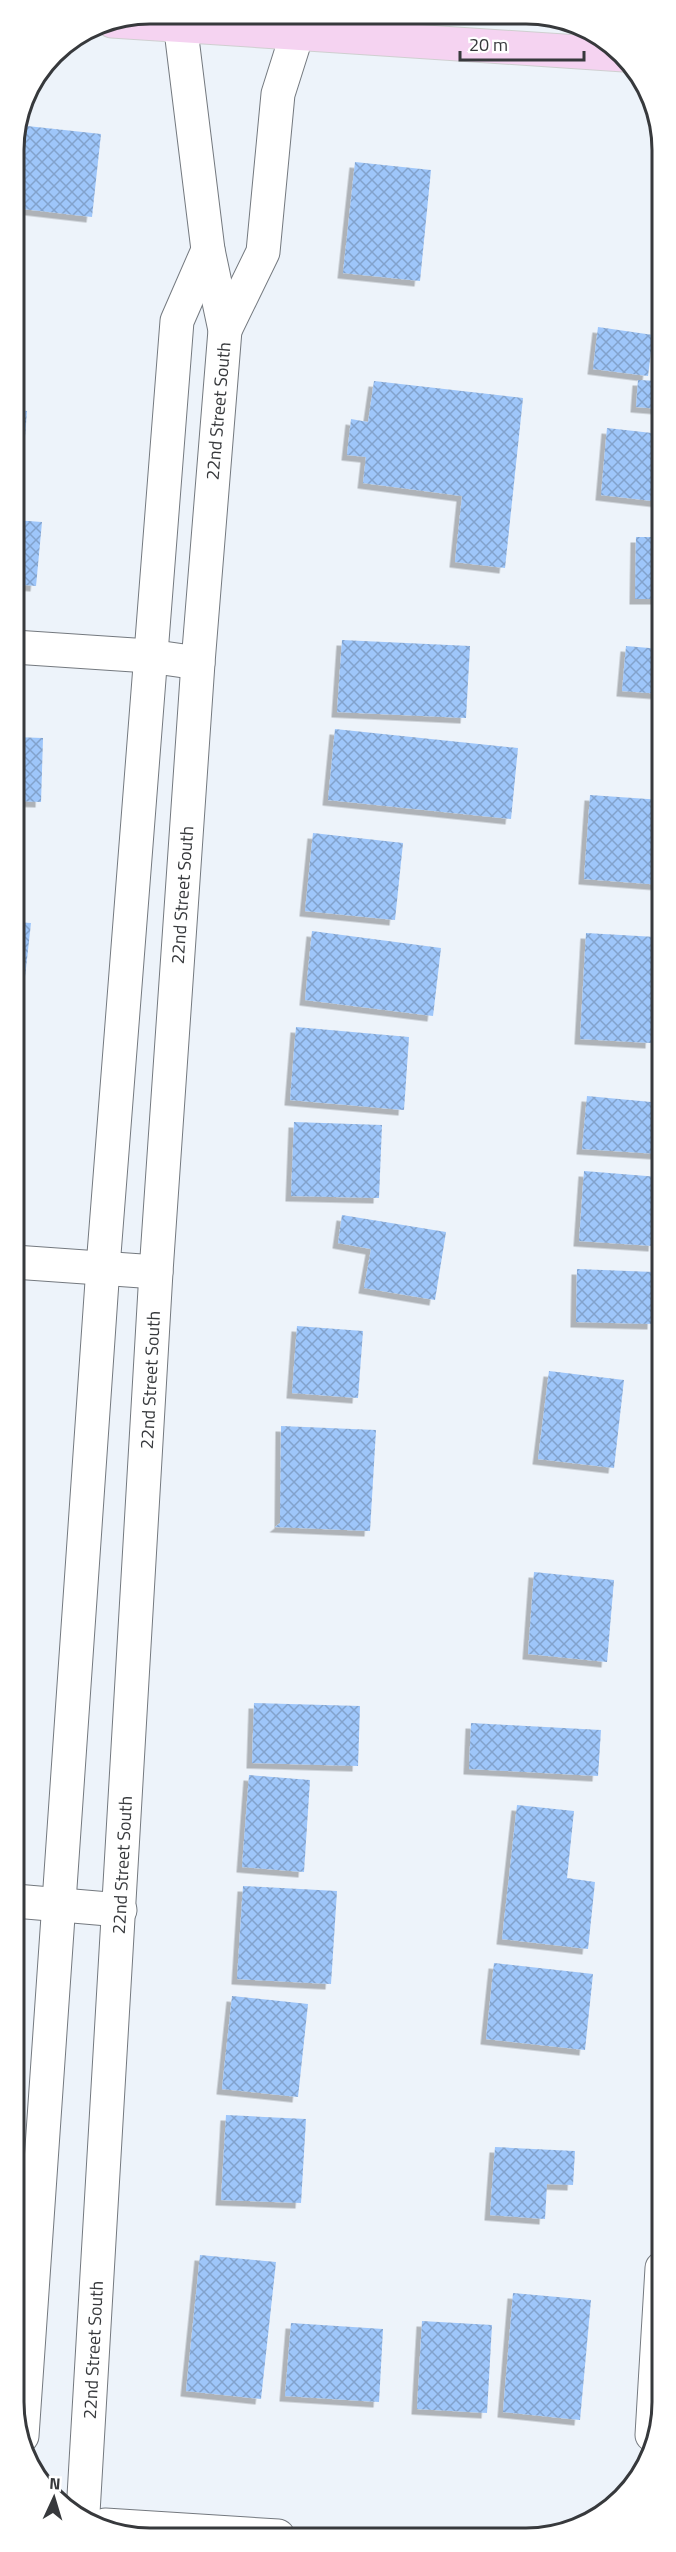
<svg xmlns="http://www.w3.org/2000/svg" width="676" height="2552" viewBox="0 0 676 2552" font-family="'Titillium Web',sans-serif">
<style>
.building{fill:url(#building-cross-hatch);filter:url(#shadow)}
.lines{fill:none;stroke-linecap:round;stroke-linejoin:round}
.minor-casing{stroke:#74797f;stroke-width:35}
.major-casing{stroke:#cfcfd0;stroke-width:35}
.minor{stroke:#fff;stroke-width:33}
.major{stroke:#f5d3f1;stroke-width:33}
.labels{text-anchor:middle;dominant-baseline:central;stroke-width:4.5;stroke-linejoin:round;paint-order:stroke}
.street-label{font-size:18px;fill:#37393c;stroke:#fff}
.rim{fill:none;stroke:#37393c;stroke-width:3}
</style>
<defs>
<pattern id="building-cross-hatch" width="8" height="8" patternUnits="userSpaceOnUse" patternTransform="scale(1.5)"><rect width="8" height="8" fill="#9ec6fa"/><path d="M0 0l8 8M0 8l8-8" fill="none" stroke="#82a2cc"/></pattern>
<filter id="shadow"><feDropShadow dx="-5.5" dy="5.5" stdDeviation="0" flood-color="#0004"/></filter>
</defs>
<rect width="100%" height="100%" fill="#edf3fa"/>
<!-- building -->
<g class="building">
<polygon points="18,125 101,134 92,217 14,208 14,141"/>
<polygon points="355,162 431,170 420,281 343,273"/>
<polygon points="598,327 653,335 648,376 593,369"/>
<polygon points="638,380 661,381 661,409 636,407"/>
<polygon points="374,381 523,398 505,568 455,562 462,496 363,483 366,457 347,455 351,419 368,422"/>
<polygon points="14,409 27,411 20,502 14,501"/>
<polygon points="607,428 661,434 661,502 601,495"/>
<polygon points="14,520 42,522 36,586 14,584"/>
<polygon points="636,537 661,537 661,599 635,599"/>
<polygon points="342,640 470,646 466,718 337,712"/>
<polygon points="626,646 661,649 662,694 622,691"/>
<polygon points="335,729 518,748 511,819 328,800"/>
<polygon points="14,737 43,738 41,802 14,801"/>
<polygon points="590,795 662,800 662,885 584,879"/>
<polygon points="313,833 403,843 395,920 305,911"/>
<polygon points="14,922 31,923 22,1004 14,1003"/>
<polygon points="312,931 441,948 433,1016 305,1000"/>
<polygon points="586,933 656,937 651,1043 580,1039"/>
<polygon points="14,1018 23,1019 16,1093 14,1093"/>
<polygon points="296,1027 409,1037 404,1110 290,1100"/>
<polygon points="587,1096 662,1103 659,1154 582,1149"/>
<polygon points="14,1116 23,1117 16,1205 14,1205"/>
<polygon points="294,1122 382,1125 379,1198 291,1196"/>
<polygon points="584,1171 659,1177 654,1246 579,1241"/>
<polygon points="342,1215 446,1232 435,1300 364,1288 371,1249 338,1243"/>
<polygon points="577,1269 654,1272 653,1324 576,1322"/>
<polygon points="297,1326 363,1331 358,1398 292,1393"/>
<polygon points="549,1371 624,1380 614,1468 538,1459"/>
<polygon points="281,1426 376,1430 370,1531 275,1527 280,1523"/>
<polygon points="534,1572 614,1580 607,1662 528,1654"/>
<polygon points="254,1703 360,1706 358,1766 252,1763"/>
<polygon points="471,1723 601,1730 598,1776 469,1769"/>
<polygon points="249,1775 310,1780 304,1872 242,1867"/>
<polygon points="517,1805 574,1811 567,1878 595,1882 588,1949 502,1939"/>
<polygon points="243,1886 337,1891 331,1984 237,1979"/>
<polygon points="494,1963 593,1974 585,2050 486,2039"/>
<polygon points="232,1996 308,2004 298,2097 222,2089"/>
<polygon points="226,2115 306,2119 301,2203 221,2200"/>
<polygon points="495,2147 575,2151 573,2185 547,2184 545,2219 490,2215"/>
<polygon points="200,2255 276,2262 261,2399 186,2391"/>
<polygon points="513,2293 591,2300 580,2420 503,2412"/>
<polygon points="422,2321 492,2325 487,2413 417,2409"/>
<polygon points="291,2323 383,2329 379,2402 285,2396"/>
</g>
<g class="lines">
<defs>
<g id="minor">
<polyline points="225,330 263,252 278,94 297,34"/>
<polyline points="14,647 149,656 198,663"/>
<polyline points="14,1262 156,1272"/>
<polyline points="15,1901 120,1910"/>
<polyline points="652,2435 662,2268"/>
<polyline points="22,2436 103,1267 177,321 208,250"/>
<polyline points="83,2513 156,1272 198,663 225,330 208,250 179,14"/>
<polyline points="105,2525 278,2536"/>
</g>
<polyline id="major" points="112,21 624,55"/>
</defs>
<!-- minor casing -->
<use href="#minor" class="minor-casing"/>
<!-- major casing -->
<use href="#major" class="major-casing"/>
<!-- minor -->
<use href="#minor" class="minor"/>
<!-- major -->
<use href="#major" class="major"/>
</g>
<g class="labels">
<!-- street labels -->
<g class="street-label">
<text transform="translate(218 411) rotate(-85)">22nd Street South</text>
<text transform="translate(182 895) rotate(-86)">22nd Street South</text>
<text transform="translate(150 1380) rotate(-87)">22nd Street South</text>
<text transform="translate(122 1865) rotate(-87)">22nd Street South</text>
<text transform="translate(93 2350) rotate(-87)">22nd Street South</text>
</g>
</g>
<!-- crop -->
<path d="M0 0H676V2552H0ZM150 24H526A126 126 0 0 1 652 150V2402A126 126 0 0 1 526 2528H150A126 126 0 0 1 24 2402V150A126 126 0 0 1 150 24Z" fill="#fff" fill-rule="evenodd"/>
<path class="rim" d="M150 24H526A126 126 0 0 1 652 150V2402A126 126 0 0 1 526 2528H150A126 126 0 0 1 24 2402V150A126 126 0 0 1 150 24Z"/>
<!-- north arrow -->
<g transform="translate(54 2498) rotate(4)" stroke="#ffffff" stroke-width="4.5" paint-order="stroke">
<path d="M0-4.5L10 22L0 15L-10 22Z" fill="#37393c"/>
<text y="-9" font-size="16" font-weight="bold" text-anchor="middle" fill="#37393c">N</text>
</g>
<!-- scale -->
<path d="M460 51v9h124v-9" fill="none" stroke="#37393c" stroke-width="3"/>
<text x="469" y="51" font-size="18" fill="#37393c" stroke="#ffffff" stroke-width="4.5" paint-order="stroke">20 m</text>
</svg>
